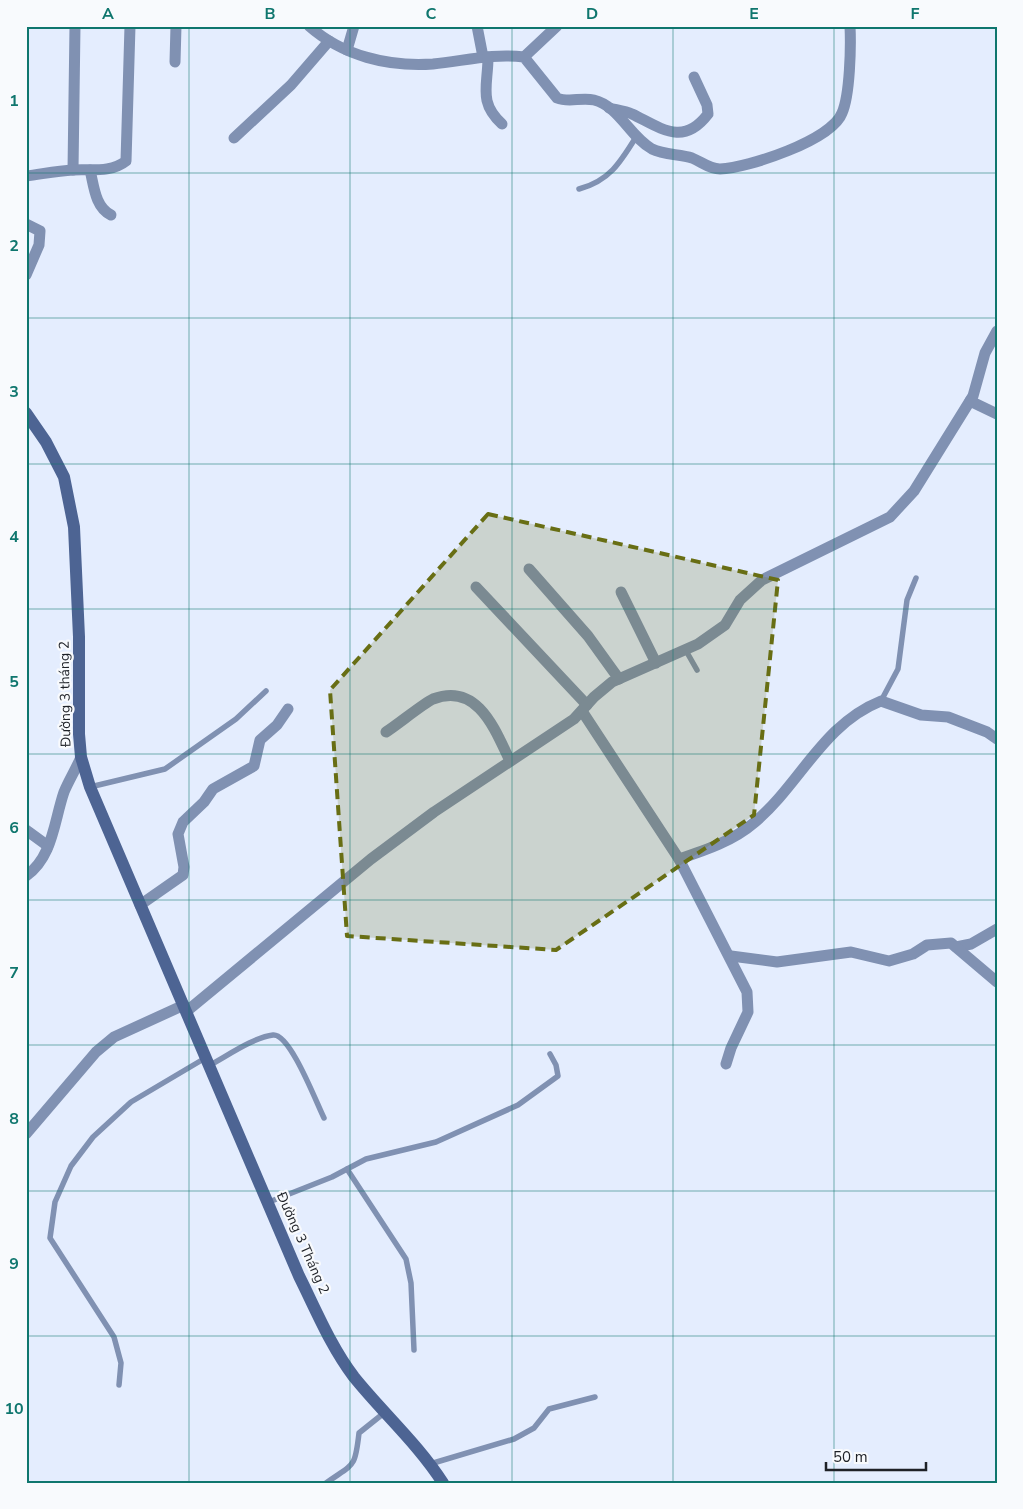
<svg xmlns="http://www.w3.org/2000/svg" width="1023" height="1509" viewBox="0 0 1023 1509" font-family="'Nunito Sans',sans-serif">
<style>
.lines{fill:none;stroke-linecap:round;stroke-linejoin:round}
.lane{stroke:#8091b2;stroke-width:5.5}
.street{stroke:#8091b2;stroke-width:11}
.secondary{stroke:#4d6493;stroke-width:12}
.marked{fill:#686e14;fill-opacity:0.2;stroke:#686e14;stroke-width:4;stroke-dasharray:10 6;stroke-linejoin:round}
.grid{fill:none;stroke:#0f766e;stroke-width:1;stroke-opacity:0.55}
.labels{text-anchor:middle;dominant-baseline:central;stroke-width:4.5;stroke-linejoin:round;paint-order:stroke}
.street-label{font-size:14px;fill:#1e2127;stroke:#f8fafd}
.neatline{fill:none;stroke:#0f766e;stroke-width:2}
.grid-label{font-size:16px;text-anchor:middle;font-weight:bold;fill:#0f766e}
</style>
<rect width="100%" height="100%" fill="#e4edfe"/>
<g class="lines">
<!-- lane -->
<g class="lane">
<path d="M579,189C609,181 620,163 636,137"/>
<polyline points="685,649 697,670"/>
<polyline points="881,701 898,669 907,600 916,578"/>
<polyline points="90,787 165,769 236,719 266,691"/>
<path d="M210,1065C227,1056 254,1037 273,1035C290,1033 316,1102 324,1118"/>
<polyline points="347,1169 406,1259 411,1283 414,1350"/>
<polyline points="269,1202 332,1177 366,1159 436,1142 518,1105 558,1076 556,1065 550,1054"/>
<polyline points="119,1385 121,1363 114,1337 50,1238 55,1202 71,1166 93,1137 131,1102 207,1057"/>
<polyline points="430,1464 514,1439 534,1428 549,1409 595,1397"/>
<path d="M326,1483C354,1463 355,1469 359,1433L384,1413"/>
</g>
<!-- street -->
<g class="street">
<path d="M309,26C343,56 388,67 433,64C464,61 493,53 524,57L557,98C569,103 581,97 594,100C619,106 630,137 652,149C664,155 680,154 692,158C702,162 709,169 720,169C748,168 832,140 842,113C850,95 851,47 850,26"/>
<polyline points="477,26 483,57"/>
<polyline points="347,50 354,26"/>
<path d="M488,57C488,86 478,102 502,124"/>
<polyline points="524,57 557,26"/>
<polyline points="175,62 176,26"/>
<path d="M609,108C617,110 625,111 632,114C661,128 683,147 708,114L707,105L694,77"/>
<polyline points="234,138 291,85 329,41"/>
<polyline points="73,170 75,26"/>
<path d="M90,170C94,186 95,207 111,215"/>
<path d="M26,176C42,174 57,171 73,170C91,169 111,173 126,161L130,26"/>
<polyline points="26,224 40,231 39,245 26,275"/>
<polyline points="970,401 997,414"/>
<polyline points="529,569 588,636 619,679"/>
<polyline points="476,587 587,705"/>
<polyline points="621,592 656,663"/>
<polyline points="582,711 679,859 747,992 748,1012 731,1048 726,1064"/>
<path d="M386,732C397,725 424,703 433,699C478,682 495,730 510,761"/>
<polyline points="26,830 48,846"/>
<path d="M679,859C706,850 733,841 755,822C800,784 823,724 881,701L921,715L948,717L987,732L997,739"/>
<path d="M26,876C53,857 54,821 64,792C69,780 76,769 81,757"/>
<polyline points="140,905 183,875 184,867 178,834 183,822 204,802 213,789 254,766 260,740 277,725 288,709"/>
<polyline points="956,947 971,944 997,929"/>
<polyline points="731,956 777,962 851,952 889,961 913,954 927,945 951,943 997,982"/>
<polyline points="187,1011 371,859 434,812 574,719 594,697 612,682 698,644 725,625 740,600 762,580 890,517 914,491 973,396 985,353 997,331"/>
<polyline points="26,1134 96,1052 114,1037 184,1005"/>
</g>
<!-- secondary -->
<path class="secondary" d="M26,413L46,442L64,477L74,527L79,637V734L81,757L90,787L299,1276C316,1310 331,1347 354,1377C383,1413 418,1444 443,1483"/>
</g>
<!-- marked area -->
<path class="marked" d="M488,514L778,580L754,815L556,950L347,936L330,690Z"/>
<!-- grid -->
<path class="grid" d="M189,26V1483M350,26V1483M512,26V1483M673,26V1483M834,26V1483M26,173H997M26,318H997M26,464H997M26,609H997M26,754H997M26,900H997M26,1045H997M26,1191H997M26,1336H997"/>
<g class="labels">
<!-- street labels -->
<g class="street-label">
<text transform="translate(65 694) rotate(-91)">Đường 3 tháng 2</text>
<text transform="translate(303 1243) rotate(66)">Đường 3 Tháng 2</text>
</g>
</g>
<!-- border -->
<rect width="1023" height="1509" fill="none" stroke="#f8fafd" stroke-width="55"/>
<!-- scale -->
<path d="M826 1462v8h100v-8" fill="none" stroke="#1e2127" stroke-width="2.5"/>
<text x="833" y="1462" font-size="15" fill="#1e2127" stroke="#f8fafd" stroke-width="4" paint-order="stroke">50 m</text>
<rect x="28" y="28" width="968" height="1454" class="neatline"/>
<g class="grid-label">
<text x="108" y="19">A</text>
<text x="270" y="19">B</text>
<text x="431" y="19">C</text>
<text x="592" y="19">D</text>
<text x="754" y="19">E</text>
<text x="915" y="19">F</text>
<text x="14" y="106">1</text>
<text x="14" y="251">2</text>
<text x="14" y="397">3</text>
<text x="14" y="542">4</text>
<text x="14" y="687">5</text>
<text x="14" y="833">6</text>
<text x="14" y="978">7</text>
<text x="14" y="1124">8</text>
<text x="14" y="1269">9</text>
<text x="14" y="1414">10</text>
</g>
</svg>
